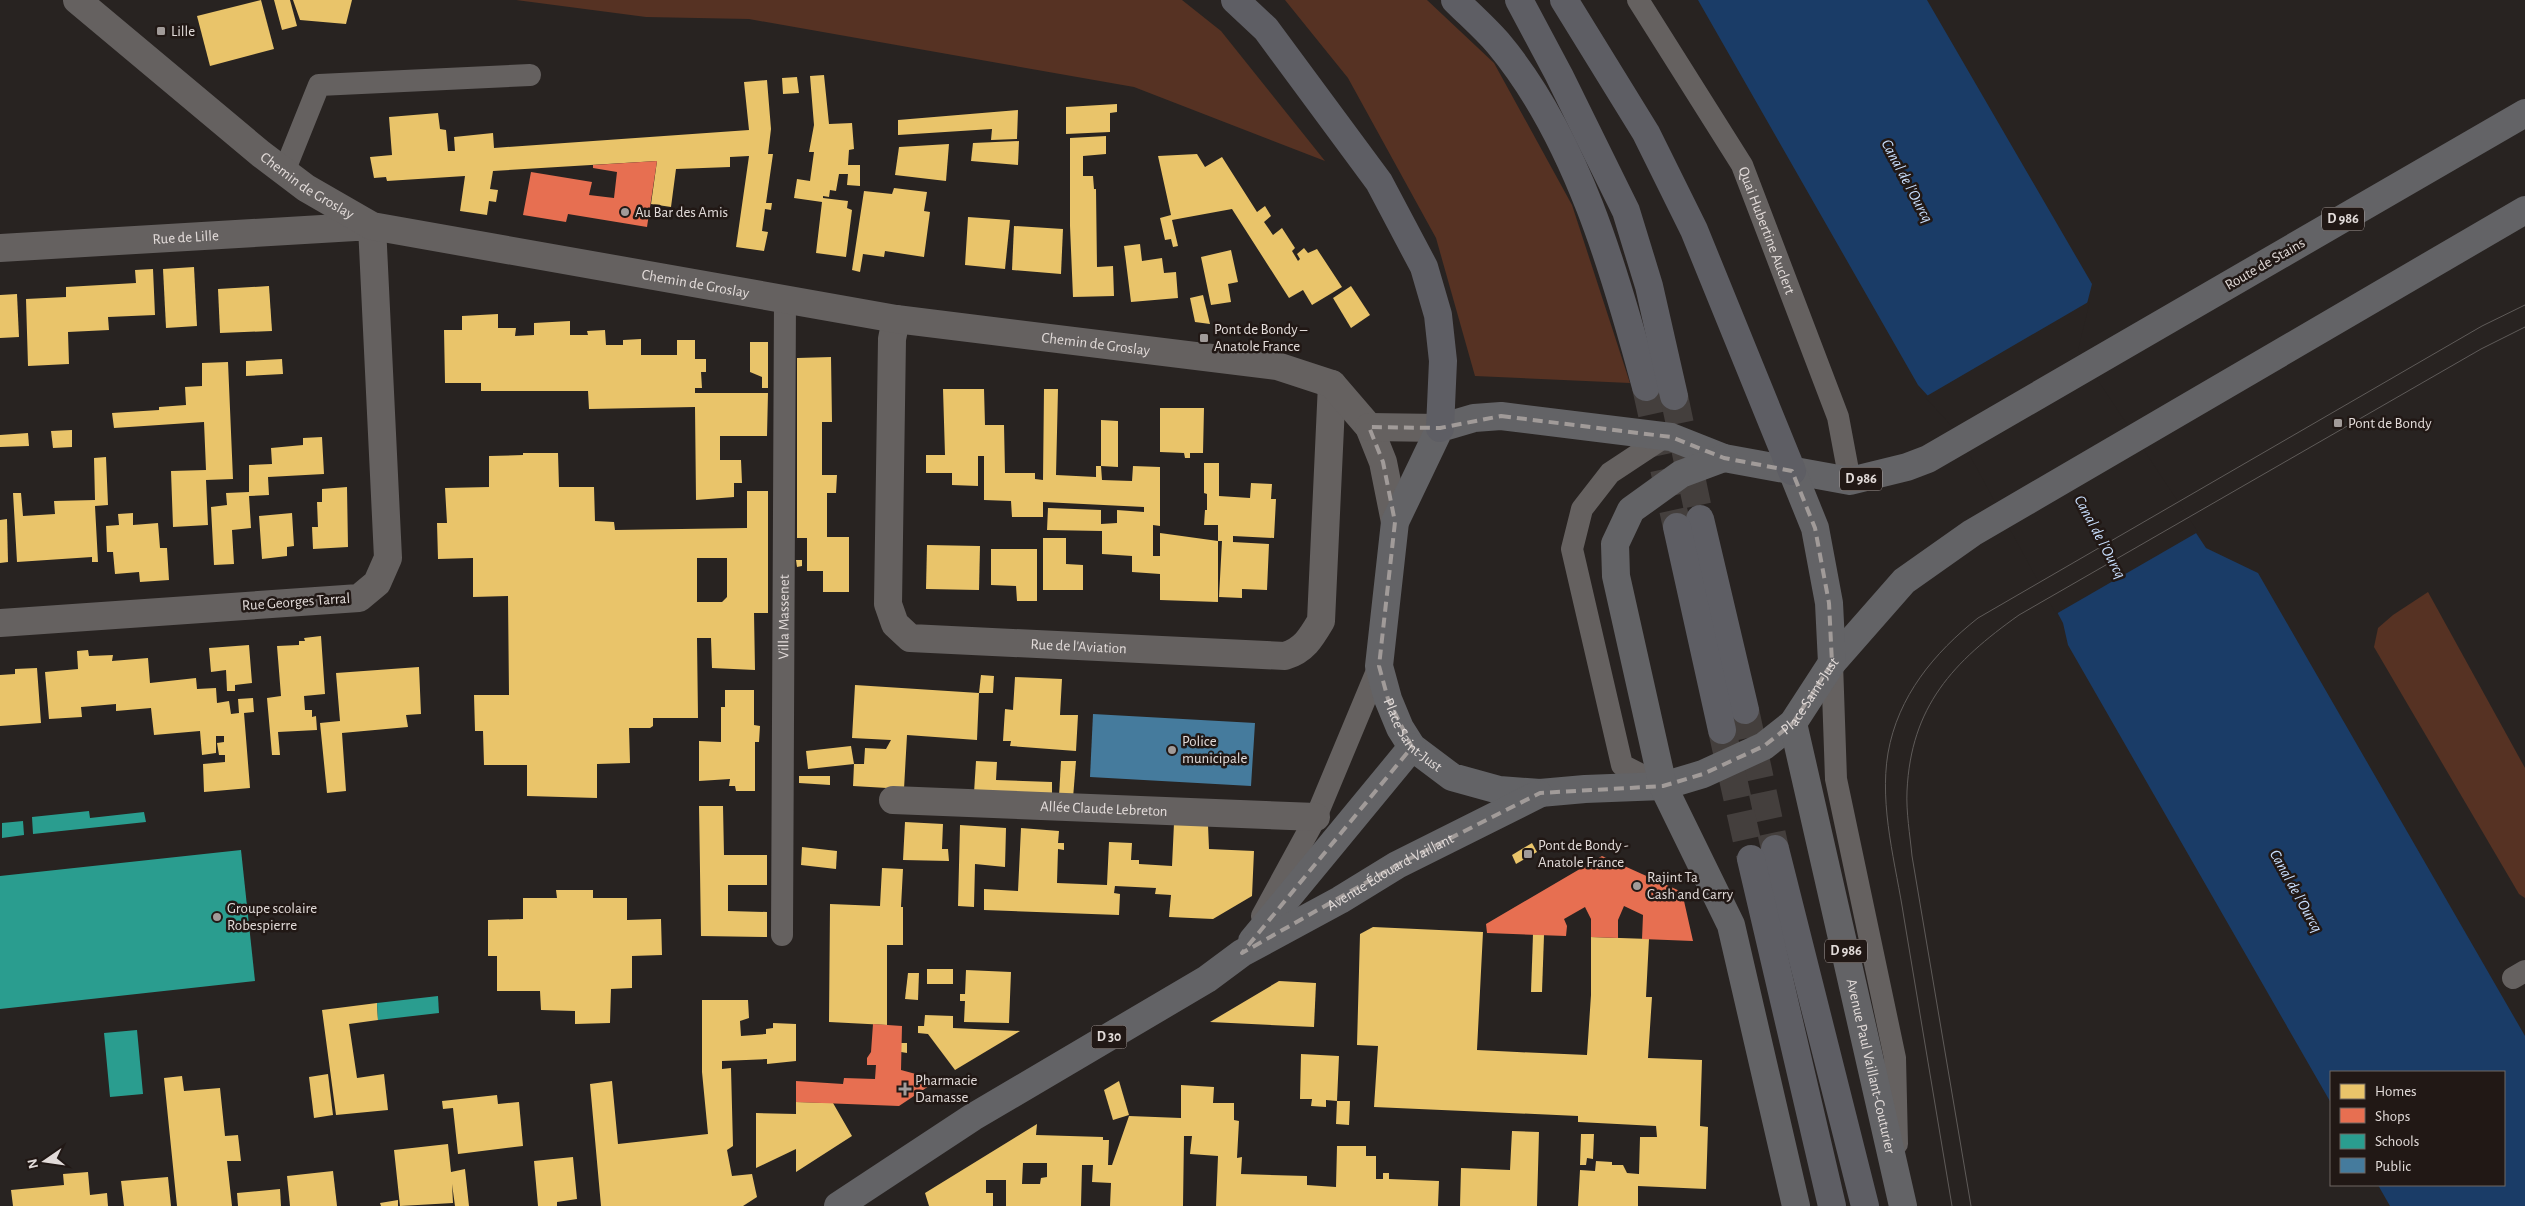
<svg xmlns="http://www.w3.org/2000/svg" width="2525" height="1206" viewBox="0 0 2525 1206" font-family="'Alegreya Sans',sans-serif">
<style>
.green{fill:#563223}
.water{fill:#1a3c67}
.pier{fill:#282321}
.homes{fill:#e9c46a;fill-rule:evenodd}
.shops{fill:#e76f51}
.schools{fill:#2a9d8f}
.public{fill:#457b9d}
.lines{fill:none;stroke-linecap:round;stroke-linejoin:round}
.motorway-tunnel{stroke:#443f3d;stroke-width:28;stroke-dasharray:28 14;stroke-linecap:butt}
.service{stroke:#656160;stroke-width:22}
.minor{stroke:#656160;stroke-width:28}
.tertiary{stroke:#656160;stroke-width:28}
.primary{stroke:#636366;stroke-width:28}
.motorway{stroke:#5e5e64;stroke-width:28}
.tram{stroke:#5f5b59;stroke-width:1}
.marked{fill:none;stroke:#a19b99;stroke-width:4;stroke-dasharray:10 6;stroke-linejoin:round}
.poi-dot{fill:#a19b99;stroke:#211815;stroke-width:2}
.labels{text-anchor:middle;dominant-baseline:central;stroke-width:5;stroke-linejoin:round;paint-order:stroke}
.shield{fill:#211815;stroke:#a8a09e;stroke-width:1}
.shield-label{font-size:14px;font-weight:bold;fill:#e2dbd9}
.poi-label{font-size:15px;fill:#e2dbd9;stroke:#211815;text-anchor:start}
.street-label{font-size:15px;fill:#e2dbd9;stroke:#211815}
.water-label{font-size:16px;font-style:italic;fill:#c8defd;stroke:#211815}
</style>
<rect width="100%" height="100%" fill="#282321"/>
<!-- green -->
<g class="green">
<polygon points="516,0 1182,0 1221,31 1325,161 1134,87 749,19 646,17"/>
<polygon points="1285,0 1427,0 1494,63 1572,205 1630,383 1475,376 1436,238 1348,78"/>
<polygon points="2428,592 2525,768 2525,898 2519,894 2374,647 2378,628 2393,615"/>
</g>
<!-- water -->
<polygon class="water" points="1698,0 1927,0 2092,284 2075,351 2206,548 2258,573 2525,1036 2525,1206 2390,1206 2378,1185 2504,1185 2504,1072 2331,1072 2331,1103 2068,645 2063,623 1959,430 1918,385"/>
<!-- pier -->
<polygon class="pier" points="2090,301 2078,350 2198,532 2056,614 1957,432 1925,397"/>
<!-- homes -->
<g class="homes">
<polygon points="261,0 274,49 210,66 197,16"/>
<polygon points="274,0 290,0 297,26 282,30"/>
<polygon points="293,0 352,0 346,24 300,20"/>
<polygon points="824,75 829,124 852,123 854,149 849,150 848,165 860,165 860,186 847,185 848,174 839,174 836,191 830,190 829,197 823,196 823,198 848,201 847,208 852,210 846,257 816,253 822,202 794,198 797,179 810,181 814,152 809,152 814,125 810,76"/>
<polygon points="797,77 799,93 783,94 782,78"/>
<polygon points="767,80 771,129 768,154 773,154 766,203 772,203 771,210 765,209 762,231 768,232 764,251 736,247 749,156 730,157 730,167 676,169 671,207 651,204 657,161 493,171 490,189 498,190 496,202 489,201 487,215 460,211 465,176 387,181 386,177 374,178 370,157 392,155 389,117 438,113 440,129 446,130 448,151 455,151 454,137 493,133 494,148 749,130 744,82"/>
<polygon points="1117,104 1117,112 1110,113 1110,132 1066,134 1066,107"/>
<polygon points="1018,110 1017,139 991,140 992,129 898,135 898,120"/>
<polygon points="1106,136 1106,154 1083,156 1083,176 1093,176 1094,189 1096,189 1097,267 1113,266 1114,296 1073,297 1070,226 1070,138"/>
<polygon points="1019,141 1018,165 971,161 973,143"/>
<polygon points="949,144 946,181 895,175 899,147"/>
<polygon points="1197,154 1205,167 1222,157 1257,212 1265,206 1271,216 1264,222 1273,235 1282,228 1295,248 1292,251 1298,261 1300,259 1297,254 1304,248 1308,253 1317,249 1342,287 1312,305 1303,290 1289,298 1232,209 1172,220 1178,246 1173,247 1171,239 1165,240 1160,218 1171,215 1158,156"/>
<polygon points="894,188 927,192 924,211 930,212 924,257 885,251 884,257 863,254 860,272 852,270 864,191 892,194"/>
<polygon points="968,217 1010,220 1005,269 965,265"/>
<polygon points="1014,226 1063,229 1061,274 1012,270"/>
<polygon points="1140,244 1142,261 1162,258 1164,273 1176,272 1178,298 1131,302 1124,246"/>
<polygon points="1231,250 1238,282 1228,284 1231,302 1211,305 1201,257"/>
<polygon points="194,267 197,326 166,328 163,269"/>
<polygon points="153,269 155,315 108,317 109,330 68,332 69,364 28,366 26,299 66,297 66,287 136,283 135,270"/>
<polygon points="269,286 272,331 220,333 218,289"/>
<polygon points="1351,286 1370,315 1351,328 1333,298"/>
<polygon points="17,294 19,337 0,338 0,295"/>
<polygon points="1203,295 1210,324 1195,322 1190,298"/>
<polygon points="498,314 498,328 516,328 515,336 534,335 534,323 570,321 570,335 588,335 587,331 605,330 606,345 623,345 623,340 641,339 641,355 677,355 677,340 695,340 695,359 706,359 706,372 701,372 702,388 695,388 695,393 768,393 767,436 720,436 720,460 741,460 742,483 734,483 734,497 696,500 695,407 589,409 588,391 481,391 481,383 445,383 444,330 462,330 462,316"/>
<polygon points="750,342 768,342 768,388 762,388 762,377 750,372"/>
<polygon points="831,357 832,422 822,422 822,475 837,475 836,493 827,493 827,537 849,537 849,592 823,592 823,571 807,571 807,538 797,538 797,358"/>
<polygon points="282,359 283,374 246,376 246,361"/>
<polygon points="228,362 233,479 206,480 208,525 173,527 171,471 206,470 204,422 114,428 112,413 159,410 159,407 186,405 185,387 202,386 202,363"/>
<polygon points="943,389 984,389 985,425 1004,425 1005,473 1035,473 1035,479 1043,480 1044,389 1058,389 1056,475 1096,477 1096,466 1101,466 1102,480 1132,481 1133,466 1160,467 1160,526 1153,525 1153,556 1160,556 1160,533 1218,541 1218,602 1160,600 1160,574 1132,572 1132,556 1102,554 1102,531 1047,530 1048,508 1101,510 1101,524 1117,523 1117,510 1144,512 1144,507 1043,502 1043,517 1012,517 1011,501 984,500 984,456 978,456 978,486 952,485 952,473 926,473 926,455 945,455"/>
<polygon points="1160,408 1204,408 1203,453 1190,453 1190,458 1185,458 1184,453 1160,452"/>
<polygon points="1101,420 1118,421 1118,467 1101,466"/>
<polygon points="72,430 72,447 53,448 51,431"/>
<polygon points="28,433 29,446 0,447 0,435"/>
<polygon points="322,437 324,474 268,477 269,495 249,496 251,528 232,530 234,564 214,565 211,507 227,505 226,493 249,492 249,465 272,464 271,448 303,445 303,438"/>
<path d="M523,453H558L559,487H594L595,521L614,522L615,530L747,528V491H768V613H754L755,670L712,668L711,638H697L698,718H653V726L650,728H629L630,763L597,764V798L527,796V765H484L483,731H475L474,695H509L508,596L473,597V558L438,559L437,523H447L445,488L489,487V456L523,455ZM697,558H727V597L722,602H697Z"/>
<polygon points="106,457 108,505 95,506 98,562 92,562 92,557 17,562 13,493 21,493 23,516 55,514 54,501 95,500 94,458"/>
<polygon points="1204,463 1219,463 1219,496 1250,498 1251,483 1272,484 1271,499 1276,499 1274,538 1233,536 1233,542 1269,544 1267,590 1242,589 1242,598 1219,597 1222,541 1218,541 1218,525 1204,525 1205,510 1207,510 1207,494 1204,493"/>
<polygon points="347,487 348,547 313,549 312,527 318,527 317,502 322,502 322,489"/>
<polygon points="133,513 133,525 158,523 160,548 167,548 169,580 140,582 139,572 115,574 113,552 107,552 106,526 119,525 118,514"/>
<polygon points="292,513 294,546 287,547 287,556 262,559 259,516"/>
<polygon points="7,519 8,562 0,563 0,520"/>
<polygon points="1043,538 1066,538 1066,564 1083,565 1083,590 1043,590"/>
<polygon points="927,545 980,546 979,590 926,589"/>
<polygon points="991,549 1037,549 1037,601 1017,601 1016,586 991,585"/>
<polygon points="796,560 802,560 802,566 797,567"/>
<polygon points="321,636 325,694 304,696 305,710 312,710 312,717 316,716 317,730 278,732 280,755 272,755 267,698 281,696 277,646 299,645 299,641 305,641 304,638"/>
<polygon points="249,645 252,683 235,685 235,691 227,691 226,670 211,672 209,648"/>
<polygon points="88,650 89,656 113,655 112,661 148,658 150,683 196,678 197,689 216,688 217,703 229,701 231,714 239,713 238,699 253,698 254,712 244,713 250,788 204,792 203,764 225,762 225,755 219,755 217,743 224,742 224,736 216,736 216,753 202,755 200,731 154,735 151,708 116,711 116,704 81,707 82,717 49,719 45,672 78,669 77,651"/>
<polygon points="419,667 421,714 406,715 408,727 342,733 346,791 327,793 320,723 340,721 336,673"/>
<polygon points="37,668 41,723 0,726 0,675 15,674 15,669"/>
<polygon points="981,675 994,676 993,693 979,693"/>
<polygon points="1015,677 1062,679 1060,715 1078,715 1076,751 1010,746 1011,741 1003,741 1005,709 1013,710"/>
<polygon points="855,685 979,693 977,740 907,735 904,789 853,786 854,764 864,764 865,748 886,749 891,740 852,738"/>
<polygon points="725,690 754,690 754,725 760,726 759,742 755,742 755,791 736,791 735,786 729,786 730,779 699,781 699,741 721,742 721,707 725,707"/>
<polygon points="851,746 854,764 808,769 806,751"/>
<polygon points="976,761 997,762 996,780 1052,782 1052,797 974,793"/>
<polygon points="1061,761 1076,761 1073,798 1059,797"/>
<polygon points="799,776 830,776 830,785 799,783"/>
<polygon points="699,806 723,806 724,855 767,855 767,885 728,885 728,911 767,912 767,937 701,936"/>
<polygon points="905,822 943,824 942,849 948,849 949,861 903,860"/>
<polygon points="1174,823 1208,825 1209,849 1254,851 1252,896 1213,919 1169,917 1171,895 1155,894 1156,888 1115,886 1114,893 1120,894 1119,915 984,910 984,889 1018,891 1021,828 1059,831 1058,843 1064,843 1064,850 1058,849 1057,883 1107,885 1109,842 1132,843 1131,860 1139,860 1139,864 1172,866"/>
<polygon points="960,825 1006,828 1005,867 975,864 974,907 958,906"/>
<polygon points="1532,843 1537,852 1516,864 1512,855"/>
<polygon points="802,847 837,851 836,869 801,865"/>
<polygon points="882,868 903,869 901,907 903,907 903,945 887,945 887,1025 829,1022 830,904 880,906"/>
<polygon points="556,890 593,890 593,898 627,898 627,920 661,919 662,955 632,956 632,988 611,989 610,1023 575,1024 575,1011 541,1010 540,991 497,991 497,956 488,956 488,920 523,919 523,898 557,898"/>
<polygon points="1373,927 1483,932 1477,1050 1517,1052 1587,1055 1591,995 1591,937 1649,939 1646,997 1652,997 1648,1058 1702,1060 1700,1126 1708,1127 1706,1189 1638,1186 1638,1206 1578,1206 1580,1170 1595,1171 1596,1161 1612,1162 1612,1165 1623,1165 1627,1173 1639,1174 1640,1137 1657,1137 1656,1126 1578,1122 1578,1116 1374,1107 1378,1046 1357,1045 1360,934"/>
<polygon points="1533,934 1544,935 1542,992 1531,992"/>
<rect x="927" y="969" width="26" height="15"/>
<polygon points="966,970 1011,972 1009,1023 964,1022 965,1001 960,1001 960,994 965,994"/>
<polygon points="908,973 919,973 918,1000 905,999"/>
<polygon points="1279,981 1316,983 1314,1027 1210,1022"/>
<polygon points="702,1000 748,1000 749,1018 740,1021 741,1036 766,1034 766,1029 773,1028 773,1023 796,1024 796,1061 767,1064 767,1059 722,1061 722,1069 731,1068 733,1146 727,1150 732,1176 752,1174 757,1197 743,1206 601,1206 590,1084 612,1081 618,1144 708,1134 702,1072"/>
<polygon points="377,1003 378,1020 349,1024 357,1078 384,1074 388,1110 336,1115 322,1010"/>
<polygon points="925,1015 953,1016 953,1028 1020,1031 955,1070 928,1034 918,1033 918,1026 924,1026"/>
<polygon points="901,1043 907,1043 907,1053 901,1052"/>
<polygon points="1301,1054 1339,1056 1337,1101 1350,1101 1349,1125 1336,1124 1337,1101 1326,1100 1326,1107 1311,1106 1312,1099 1300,1099"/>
<polygon points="328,1074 333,1115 314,1118 309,1077"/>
<polygon points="182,1076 184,1091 220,1088 225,1136 238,1135 241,1161 227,1161 232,1206 177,1206 164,1078"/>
<polygon points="1119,1081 1129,1115 1113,1120 1104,1090"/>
<path d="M1181,1085L1214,1087L1213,1103H1234V1120L1239,1121L1237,1158L1242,1157L1241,1174L1307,1176V1185L1336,1187L1337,1146H1366V1156H1376V1179H1383V1173H1389V1179L1439,1181L1438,1206H1216L1218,1156L1190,1154L1192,1136H1184L1183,1206H1110L1111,1183L1092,1182L1093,1165H1082L1081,1206H1006V1180H986V1193H993V1206H929L925,1193L1037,1124L1036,1135L1103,1137V1140H1109L1108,1165H1112L1129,1116L1181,1118ZM1023,1163H1047V1177L1041,1178L1040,1184H1022Z"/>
<polygon points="497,1095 498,1104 519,1102 523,1146 458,1154 453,1108 443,1109 442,1101"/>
<polygon points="796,1102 833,1103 852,1136 796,1172 796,1149 756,1168 756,1113 796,1114"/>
<polygon points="1512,1131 1539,1132 1537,1206 1460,1206 1461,1168 1510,1170"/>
<polygon points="1581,1134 1594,1134 1593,1159 1587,1158 1586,1165 1580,1165"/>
<polygon points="448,1144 451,1172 465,1169 469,1206 455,1206 452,1184 453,1203 400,1206 394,1150"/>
<polygon points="573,1157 577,1199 557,1202 557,1206 538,1206 534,1161"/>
<polygon points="333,1171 337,1206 290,1206 287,1176"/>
<polygon points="88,1172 90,1195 107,1193 108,1206 13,1206 11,1190 64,1185 63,1174"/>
<polygon points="168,1177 171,1206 124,1206 121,1181"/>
<polygon points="280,1189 281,1206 238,1206 237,1193"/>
<polygon points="398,1200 398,1206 381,1206 380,1203"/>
</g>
<!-- shops -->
<g class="shops">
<polygon points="657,161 647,227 568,214 566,222 523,215 531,172 592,182 589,195 614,198 617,172 593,168 593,165"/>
<polygon points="1602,856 1682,892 1693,941 1642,939 1643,915 1624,906 1618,920 1618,938 1591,937 1591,919 1585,907 1564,919 1567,926 1566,936 1487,933 1486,924"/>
<polygon points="873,1024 902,1026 901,1070 938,1080 899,1106 796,1102 796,1081 843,1084 844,1078 875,1079 876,1065 867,1065 867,1058 871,1052"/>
</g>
<!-- schools -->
<g class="schools">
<polygon points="89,811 90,818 144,812 146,822 33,834 32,817"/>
<polygon points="23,821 24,835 2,838 2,823"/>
<polygon points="241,850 255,981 0,1009 0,876"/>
<polygon points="438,996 439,1013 378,1020 377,1003"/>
<polygon points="137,1030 143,1094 110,1097 104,1033"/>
</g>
<!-- public -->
<polygon class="public" points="1093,714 1255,723 1251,786 1090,777"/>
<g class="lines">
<!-- motorway-tunnel -->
<g class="motorway-tunnel">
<polyline points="1646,387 1677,527"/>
<polyline points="1674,396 1700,519"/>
<polyline points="1745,710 1775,849"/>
<polyline points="1722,730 1751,859"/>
</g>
<!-- service -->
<g class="service">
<path id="s1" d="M1638,0L1742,165L1838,417L1850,481"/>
<polyline points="284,172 319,85 530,75"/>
<polyline points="1832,663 1836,779 1895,1058 1897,1144"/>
<polyline points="1663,786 1622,765 1572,549 1582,509 1610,473 1666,436"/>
<polyline points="1262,916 1316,817 1379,666"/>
<path id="s2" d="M782,935L785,299"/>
<polyline points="2513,978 2525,971"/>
</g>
<!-- minor -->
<g class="minor">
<path id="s3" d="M0,248L372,226L388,558L377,583L359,598L0,623"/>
<path id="s4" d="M896,319L892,339L888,604L895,624L910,638L1285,656C1304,650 1311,638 1321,621L1332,384"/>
<path id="s5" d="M893,800L1316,817"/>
</g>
<!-- tertiary -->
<g class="tertiary">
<path id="s6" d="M77,0L261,154L306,188L372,226L896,319L1277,366L1332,384L1369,427L1383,462L1395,522"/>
<polyline points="1369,427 1440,428"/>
</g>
<!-- primary -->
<g class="primary">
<path id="s7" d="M2525,113L1928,459L1907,467L1850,481L1724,458L1671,437L1501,416L1474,418L1440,428L1395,522L1379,666L1388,699L1400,728L1412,747L1452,777L1499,790L1540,793L1585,789L1663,786L1703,774L1764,746L1793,723L1832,663L1904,581L1972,533L2525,210"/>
<polyline points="1724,458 1681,474 1631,510 1615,544 1616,576 1663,786 1731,925 1796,1206"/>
<polyline points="1792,471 1815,528 1829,603 1832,663"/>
<path id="s8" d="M1793,723L1903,1206"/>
<polyline points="1252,941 1412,747"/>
<path id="s9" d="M838,1206L973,1117L1207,979L1242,953L1340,900L1397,865L1539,794"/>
</g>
<!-- motorway -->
<g class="motorway">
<polyline points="1235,0 1266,29 1379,182 1424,267 1438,315 1443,361 1440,428"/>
<path d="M1455,0C1469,14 1485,28 1498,43C1576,136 1615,271 1646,387"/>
<polyline points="1519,0 1559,75 1626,211 1649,286 1674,396"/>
<polyline points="1564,0 1646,133 1694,230 1792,471"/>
<polyline points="1700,519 1745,710"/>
<polyline points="1677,527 1722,730"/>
<polyline points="1775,849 1865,1206"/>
<polyline points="1751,859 1832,1206"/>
</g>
<!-- tram -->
<g class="tram">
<path d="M1952,1206C1936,1110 1920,1014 1904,918C1896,865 1879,807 1888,753C1898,696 1934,653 1978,618L2482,326L2525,305"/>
<path d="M1971,1206L1912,856C1910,835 1906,812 1907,791C1911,706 1953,662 2019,615L2481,349L2525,327"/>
</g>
</g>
<!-- marked area -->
<path class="marked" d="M1501,416L1671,437L1724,458L1792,471L1815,528L1829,603L1832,663L1793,723L1764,746L1703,774L1663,786L1540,793L1397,865L1242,953L1412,747L1388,699L1379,666L1395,522L1383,462L1369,427L1440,428Z"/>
<!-- markers -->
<g class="poi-dot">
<rect x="156" y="26" width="10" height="10" rx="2.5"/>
<circle cx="625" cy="212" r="5"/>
<rect x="1199" y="333" width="10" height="10" rx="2.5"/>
<rect x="2333" y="418" width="10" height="10" rx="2.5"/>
<circle cx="1172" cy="750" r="5"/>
<rect x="1523" y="849" width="10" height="10" rx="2.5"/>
<circle cx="1637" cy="886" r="5"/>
<circle cx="217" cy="917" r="5"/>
<path d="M902.5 1081.5h5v5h5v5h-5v5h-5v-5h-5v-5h5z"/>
</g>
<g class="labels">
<!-- shield labels -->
<g class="shield">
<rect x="2322" y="207.5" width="42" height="23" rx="4"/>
<rect x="1840" y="467.5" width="42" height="23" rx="4"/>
<rect x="1825" y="939.5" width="42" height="23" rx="4"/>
<rect x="1091.5" y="1025.5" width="35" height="23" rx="4"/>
</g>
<g class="shield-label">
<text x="2343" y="219">D 986</text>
<text x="1861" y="479">D 986</text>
<text x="1846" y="951">D 986</text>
<text x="1109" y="1037">D 30</text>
</g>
<!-- poi labels -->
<g class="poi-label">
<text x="171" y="31">Lille</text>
<text x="635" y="212">Au Bar des Amis</text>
<text x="1214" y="329">Pont de Bondy –<tspan x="1214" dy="17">Anatole France</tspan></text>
<text x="2348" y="423">Pont de Bondy</text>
<text x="1182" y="741">Police<tspan x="1182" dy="17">municipale</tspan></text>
<text x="1538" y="845">Pont de Bondy -<tspan x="1538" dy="17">Anatole France</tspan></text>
<text x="1647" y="877">Rajint Ta<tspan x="1647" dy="17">Cash and Carry</tspan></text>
<text x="227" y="908">Groupe scolaire<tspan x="227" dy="17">Robespierre</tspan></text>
<text x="915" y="1080">Pharmacie<tspan x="915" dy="17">Damasse</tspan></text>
</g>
<!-- street labels -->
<g class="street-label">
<text stroke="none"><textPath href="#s6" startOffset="296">Chemin de Groslay</textPath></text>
<text stroke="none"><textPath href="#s1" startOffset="265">Quai Hubertine Auclert</textPath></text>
<text stroke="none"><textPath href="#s3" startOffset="186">Rue de Lille</textPath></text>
<text transform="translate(2265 264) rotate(-30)">Route de Stains</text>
<text stroke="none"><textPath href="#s6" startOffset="701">Chemin de Groslay</textPath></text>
<text stroke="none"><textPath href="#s6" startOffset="1106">Chemin de Groslay</textPath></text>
<text transform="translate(296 602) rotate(-4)">Rue Georges Tarral</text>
<text stroke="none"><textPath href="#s2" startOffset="318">Villa Massenet</textPath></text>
<text stroke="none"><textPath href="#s4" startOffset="496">Rue de l'Aviation</textPath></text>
<text stroke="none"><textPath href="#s7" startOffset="1968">Place Saint-Just</textPath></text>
<text stroke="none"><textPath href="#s7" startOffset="1518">Place Saint-Just</textPath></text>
<text stroke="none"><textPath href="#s5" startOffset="211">Allée Claude Lebreton</textPath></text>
<text stroke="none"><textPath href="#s9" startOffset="646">Avenue Édouard Vaillant</textPath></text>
<text stroke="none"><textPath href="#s8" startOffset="352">Avenue Paul Vaillant-Couturier</textPath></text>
</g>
<!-- water labels -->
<g class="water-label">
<text transform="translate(1907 181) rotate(62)">Canal de l'Ourcq</text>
<text transform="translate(2100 537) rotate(62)">Canal de l'Ourcq</text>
<text transform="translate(2296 891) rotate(61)">Canal de l'Ourcq</text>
</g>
</g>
<!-- legend -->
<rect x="2330" y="1071" width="175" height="115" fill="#211815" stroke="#6e6663"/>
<rect x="2340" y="1084" width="25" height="15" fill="#e9c46a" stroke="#6e6663"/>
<text x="2375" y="1096" font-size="15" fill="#e2dbd9">Homes</text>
<rect x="2340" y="1108" width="25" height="15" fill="#e76f51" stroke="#6e6663"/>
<text x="2375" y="1121" font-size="15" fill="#e2dbd9">Shops</text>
<rect x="2340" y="1134" width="25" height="15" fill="#2a9d8f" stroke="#6e6663"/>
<text x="2375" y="1146" font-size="15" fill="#e2dbd9">Schools</text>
<rect x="2340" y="1158" width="25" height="15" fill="#457b9d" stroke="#6e6663"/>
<text x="2375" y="1171" font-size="15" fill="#e2dbd9">Public</text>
<!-- north arrow -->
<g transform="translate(45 1161) rotate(257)" stroke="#211815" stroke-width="4" paint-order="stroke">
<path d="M0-4L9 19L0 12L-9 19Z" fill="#e2dbd9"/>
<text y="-8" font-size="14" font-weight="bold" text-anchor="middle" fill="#e2dbd9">N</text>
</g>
</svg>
